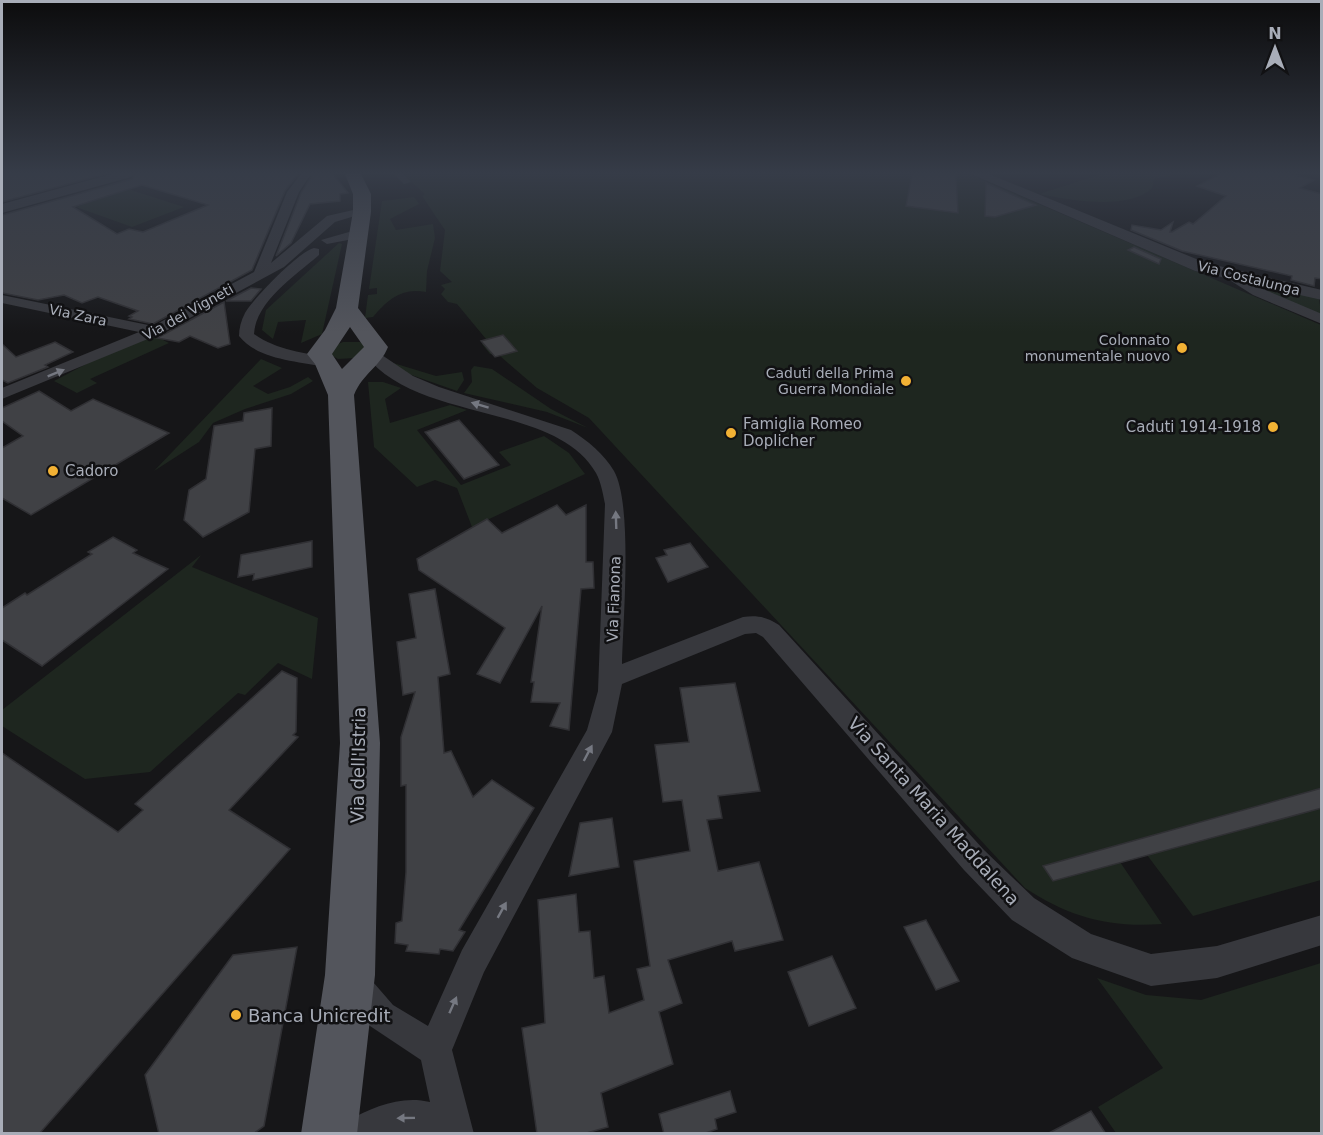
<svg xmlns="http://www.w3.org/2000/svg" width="1323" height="1135" viewBox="0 0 1323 1135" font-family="'DejaVu Sans',sans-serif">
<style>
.green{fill:#1e261f}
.building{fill:#404145;stroke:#303034;stroke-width:1.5;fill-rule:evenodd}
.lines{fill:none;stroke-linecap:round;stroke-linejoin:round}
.pedestrian{fill:#37383d;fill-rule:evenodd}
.minor{fill:#37383d;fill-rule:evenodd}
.tertiary{fill:#37383d;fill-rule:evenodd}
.primary{fill:#53555c;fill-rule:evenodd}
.oneway{fill:#757881}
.poi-dot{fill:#f2b134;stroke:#111113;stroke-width:2}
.labels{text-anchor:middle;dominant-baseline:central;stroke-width:5;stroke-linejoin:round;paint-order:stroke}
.far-street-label{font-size:14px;fill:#a8adb8;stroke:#111113}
.far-poi-label{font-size:14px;fill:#a8adb8;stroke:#111113;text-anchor:end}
.poi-label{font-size:15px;fill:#a8adb8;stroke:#111113;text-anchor:start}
.street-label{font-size:15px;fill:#a8adb8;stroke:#111113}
.near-street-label{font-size:18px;fill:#a8adb8;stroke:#111113}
.near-poi-label{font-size:18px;fill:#a8adb8;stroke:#111113;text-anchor:start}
</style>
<rect width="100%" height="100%" fill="#161618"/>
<!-- green -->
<g class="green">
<path d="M402,174H969L1321,325V880L1193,916L1147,855L1120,862L1162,924C1109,928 1069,917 1025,888L589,418L537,388L500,356L490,354L482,344L484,343L481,341L486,339L457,304L448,302L441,294L445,289L441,285L452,282L440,271L445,230L422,196L425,194Z"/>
<path d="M1102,174H1169L1173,175L1154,179L1152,188C1129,211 1068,200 1039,194Z"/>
<polygon points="128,189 184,207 132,227 76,207"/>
<path d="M414,197L419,204L390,219L396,230L433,224L435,238L427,271L426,292C402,287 387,300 373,317L365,318L368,295L377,294V288L369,289L382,201Z"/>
<polygon points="339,243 342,244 322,334 301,343 306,320 278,322 273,339 262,330 266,310"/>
<polygon points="1266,288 1319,298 1321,314 1269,293"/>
<polygon points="164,331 174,334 163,340 169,343 90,379 97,383 77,393 54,381 90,362"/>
<polygon points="343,342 360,342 366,346 355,358 338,359 331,355 338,344"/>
<polygon points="261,359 282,368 253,386 268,394 290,387 308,377 313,381 291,394 245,409 213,423 199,442 154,471"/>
<polygon points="390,362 436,376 462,372 464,380 457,391 403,372"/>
<polygon points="474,366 492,369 551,409 588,428 547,412 464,393 472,382 471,370"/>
<polygon points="368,382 383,382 401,388 385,399 390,423 450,405 467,410 417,430 461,485 511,465 499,452 544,436 569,453 585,474 472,527 457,488 435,480 417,487 374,447"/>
<polygon points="201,555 192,567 318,618 312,679 278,663 245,695 238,693 150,772 85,779 2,726 2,710"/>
<polygon points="1321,963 1321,1133 1116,1133 1098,1107 1163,1068 1097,978 1146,995 1201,1000"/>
</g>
<!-- building -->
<g class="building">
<polygon points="2,174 105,174 2,202"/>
<path d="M135,174H298L285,191L252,270L153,324L129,319L132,317L129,316L138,311L98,297L82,303L64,295L38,300L2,293V215L132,179ZM142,185L208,205L143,232L129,229L117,234L73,207Z"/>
<polygon points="313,174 333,174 348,193 340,194 340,201 310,204 291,243 276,256 301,193"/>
<polygon points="912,174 956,174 958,213 906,206"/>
<polygon points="1220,174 1291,174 1314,180 1300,188 1322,194 1322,279 1315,278 1314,286 1291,280 1292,276 1182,251 1131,230 1132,225 1161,230 1173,222 1170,232 1172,232 1189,222 1193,224 1226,196 1197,186"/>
<polygon points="986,183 1036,205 995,217 985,216"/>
<polygon points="1134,247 1161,259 1159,264 1128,250"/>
<polygon points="251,288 261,289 251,301 226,301"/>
<polygon points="224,302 230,344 218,348 190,336 179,342 157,338"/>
<polygon points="503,335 517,351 495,357 481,341"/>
<polygon points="55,342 73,352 45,365 48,367 8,383 2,380 2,344 16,357"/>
<polygon points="39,391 71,411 93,399 169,433 31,515 2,498 2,448 23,436 2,421 2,408"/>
<polygon points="272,408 271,446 255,449 249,512 203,537 184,520 189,490 206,479 214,426 243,421 244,413"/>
<polygon points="459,420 499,465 464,479 425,432"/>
<polygon points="557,505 566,515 586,505 586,562 593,562 594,588 581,589 569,730 550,726 560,703 531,702 534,682 531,682 542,606 500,683 477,674 505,628 419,570 417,559 487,519 502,533"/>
<polygon points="113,537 137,550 133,553 168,569 42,666 2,640 2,608 25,593 27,595 92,554 88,552"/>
<polygon points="312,541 312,567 253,580 254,574 238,577 241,555"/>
<polygon points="690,543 708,567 668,582 656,558 667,555 664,550"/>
<polygon points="435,589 450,674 438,677 444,753 451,751 473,797 492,780 534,808 459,930 465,932 453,951 440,949 439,954 406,951 408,945 395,943 396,923 402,921 406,872 406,785 401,786 401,737 415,692 403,695 397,642 416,638 409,594"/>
<polygon points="282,671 297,678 296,732 293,735 298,737 229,810 290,849 39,1134 2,1134 2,753 118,832 143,810 135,804"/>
<polygon points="735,683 760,791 718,796 722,818 707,820 718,871 759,862 783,940 735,951 732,941 668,960 682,1003 659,1012 673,1064 601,1093 608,1127 583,1134 537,1134 522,1028 545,1023 538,900 576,894 579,932 590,931 594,978 604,976 609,1013 644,1000 637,969 650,966 634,861 690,851 682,800 663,802 655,745 689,742 680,688"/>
<polygon points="1322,788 1322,808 1053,881 1043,866"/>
<polygon points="612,818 619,867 569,876 580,823"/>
<polygon points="926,920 959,981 936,990 904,927"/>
<polygon points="297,947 264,1126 253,1134 159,1134 145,1075 233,955"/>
<polygon points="832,956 856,1008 809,1026 788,972"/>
<polygon points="730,1091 736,1112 715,1119 717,1129 703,1134 664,1134 659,1114"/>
<polygon points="1091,1111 1106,1134 1047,1134"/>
</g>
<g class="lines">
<!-- pedestrian -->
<polygon class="pedestrian" points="394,174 403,174 411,182 404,184"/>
<!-- minor -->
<g class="minor">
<polygon points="301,174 311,174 299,192 271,263 327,216 362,208 368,212 335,222 284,267 160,334 2,399 2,388 139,332 2,303 2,295 153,326 254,272 287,192"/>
<polygon points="349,232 364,240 358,244 348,240 327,244 321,240"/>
<path d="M314,248L319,249V255C295,276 256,301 254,334C278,351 304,352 332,359L334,362L332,365L326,367C298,361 258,360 239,336C239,328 241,321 245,313C254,298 298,252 314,248Z"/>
<polygon points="1233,272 1263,289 1322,314 1322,324 1253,295 1228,279 1228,273"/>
<path d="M373,349L413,376L439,387L571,430C588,441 604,454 614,471C633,504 623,621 622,664L743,617C758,615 766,617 779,625L984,850L1034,898L1091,934L1151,954L1217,946L1322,915V945L1217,978L1151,986L1072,958L1012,920L964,870L763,637L756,633L745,634L622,684L612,732L484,972L452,1050L474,1134H342L347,1121C373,1107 401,1095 430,1102L421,1060L361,1020L340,986L345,975L356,970L367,975L393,1005L428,1026L462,950L587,730L598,691L605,504C603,494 601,482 596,473C556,402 415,423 365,354Z"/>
</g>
<!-- tertiary -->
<g class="tertiary">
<polygon points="112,174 133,174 131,177 2,213 2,204"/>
<polygon points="971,174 989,174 1206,263 1322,290 1322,300 1195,271"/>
</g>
<!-- primary -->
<path class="primary" d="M345,174H361L371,194V212L358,308L388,347C380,367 363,373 354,395L380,743L375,975L357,1134H301L325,975L340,743L328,395L315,364L307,354L325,330L336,308L353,212V194ZM350,327L364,347L342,369L332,354Z"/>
</g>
<!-- one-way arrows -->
<defs><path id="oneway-solid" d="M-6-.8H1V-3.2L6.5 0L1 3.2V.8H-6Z" transform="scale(1.5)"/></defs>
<g class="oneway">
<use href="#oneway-solid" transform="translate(56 373) rotate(-22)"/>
<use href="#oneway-solid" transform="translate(480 405) rotate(-163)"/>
<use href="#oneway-solid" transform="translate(616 520) rotate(-92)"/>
<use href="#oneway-solid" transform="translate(588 753) rotate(-62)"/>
<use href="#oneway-solid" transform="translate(502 910) rotate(-61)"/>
<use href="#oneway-solid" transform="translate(453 1005) rotate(-66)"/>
<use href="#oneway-solid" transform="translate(406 1118) rotate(179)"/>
</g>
<!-- sky -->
<linearGradient id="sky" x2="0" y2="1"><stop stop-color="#0c0c0d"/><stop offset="0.52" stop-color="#363c48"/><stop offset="1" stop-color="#363c48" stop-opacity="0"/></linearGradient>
<rect width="1323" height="333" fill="url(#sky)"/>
<!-- markers -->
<g class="poi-dot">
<circle cx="1182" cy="348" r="6"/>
<circle cx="906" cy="381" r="6"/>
<circle cx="1273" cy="427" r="6"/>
<circle cx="731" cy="433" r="6"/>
<circle cx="53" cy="471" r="6"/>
<circle cx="236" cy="1015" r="6"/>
</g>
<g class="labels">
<!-- far-street labels -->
<g class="far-street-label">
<text transform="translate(1249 278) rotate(14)">Via Costalunga</text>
<text transform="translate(188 312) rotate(-29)">Via dei Vigneti</text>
<text transform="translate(78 315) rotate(12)">Via Zara</text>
</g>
<!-- far-poi labels -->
<g class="far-poi-label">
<text x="1170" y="340">Colonnato<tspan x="1170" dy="16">monumentale nuovo</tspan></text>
<text x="894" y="373">Caduti della Prima<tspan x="894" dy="16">Guerra Mondiale</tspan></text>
</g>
<!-- poi labels -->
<g class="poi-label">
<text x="743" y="424">Famiglia Romeo<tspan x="743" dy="17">Doplicher</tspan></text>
<text x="1261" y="427" text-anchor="end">Caduti 1914-1918</text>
<text x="65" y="471">Cadoro</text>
</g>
<!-- street labels -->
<g class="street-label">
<text transform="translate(614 599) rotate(-88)">Via Fianona</text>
</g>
<!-- near-street labels -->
<g class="near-street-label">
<text transform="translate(358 765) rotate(-89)">Via dell'Istria</text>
<text transform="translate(934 811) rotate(48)">Via Santa Maria Maddalena</text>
</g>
<!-- near-poi labels -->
<g class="near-poi-label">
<text x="248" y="1015">Banca Unicredit</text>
</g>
</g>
<!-- border -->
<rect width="1323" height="1135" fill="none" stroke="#a8adb8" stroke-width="6"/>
<!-- north arrow -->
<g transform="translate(1275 48)" stroke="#111113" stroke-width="4.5" paint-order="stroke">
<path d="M0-4.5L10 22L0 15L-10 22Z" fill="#a8adb8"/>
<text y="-9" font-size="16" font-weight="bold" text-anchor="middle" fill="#a8adb8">N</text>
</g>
</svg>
